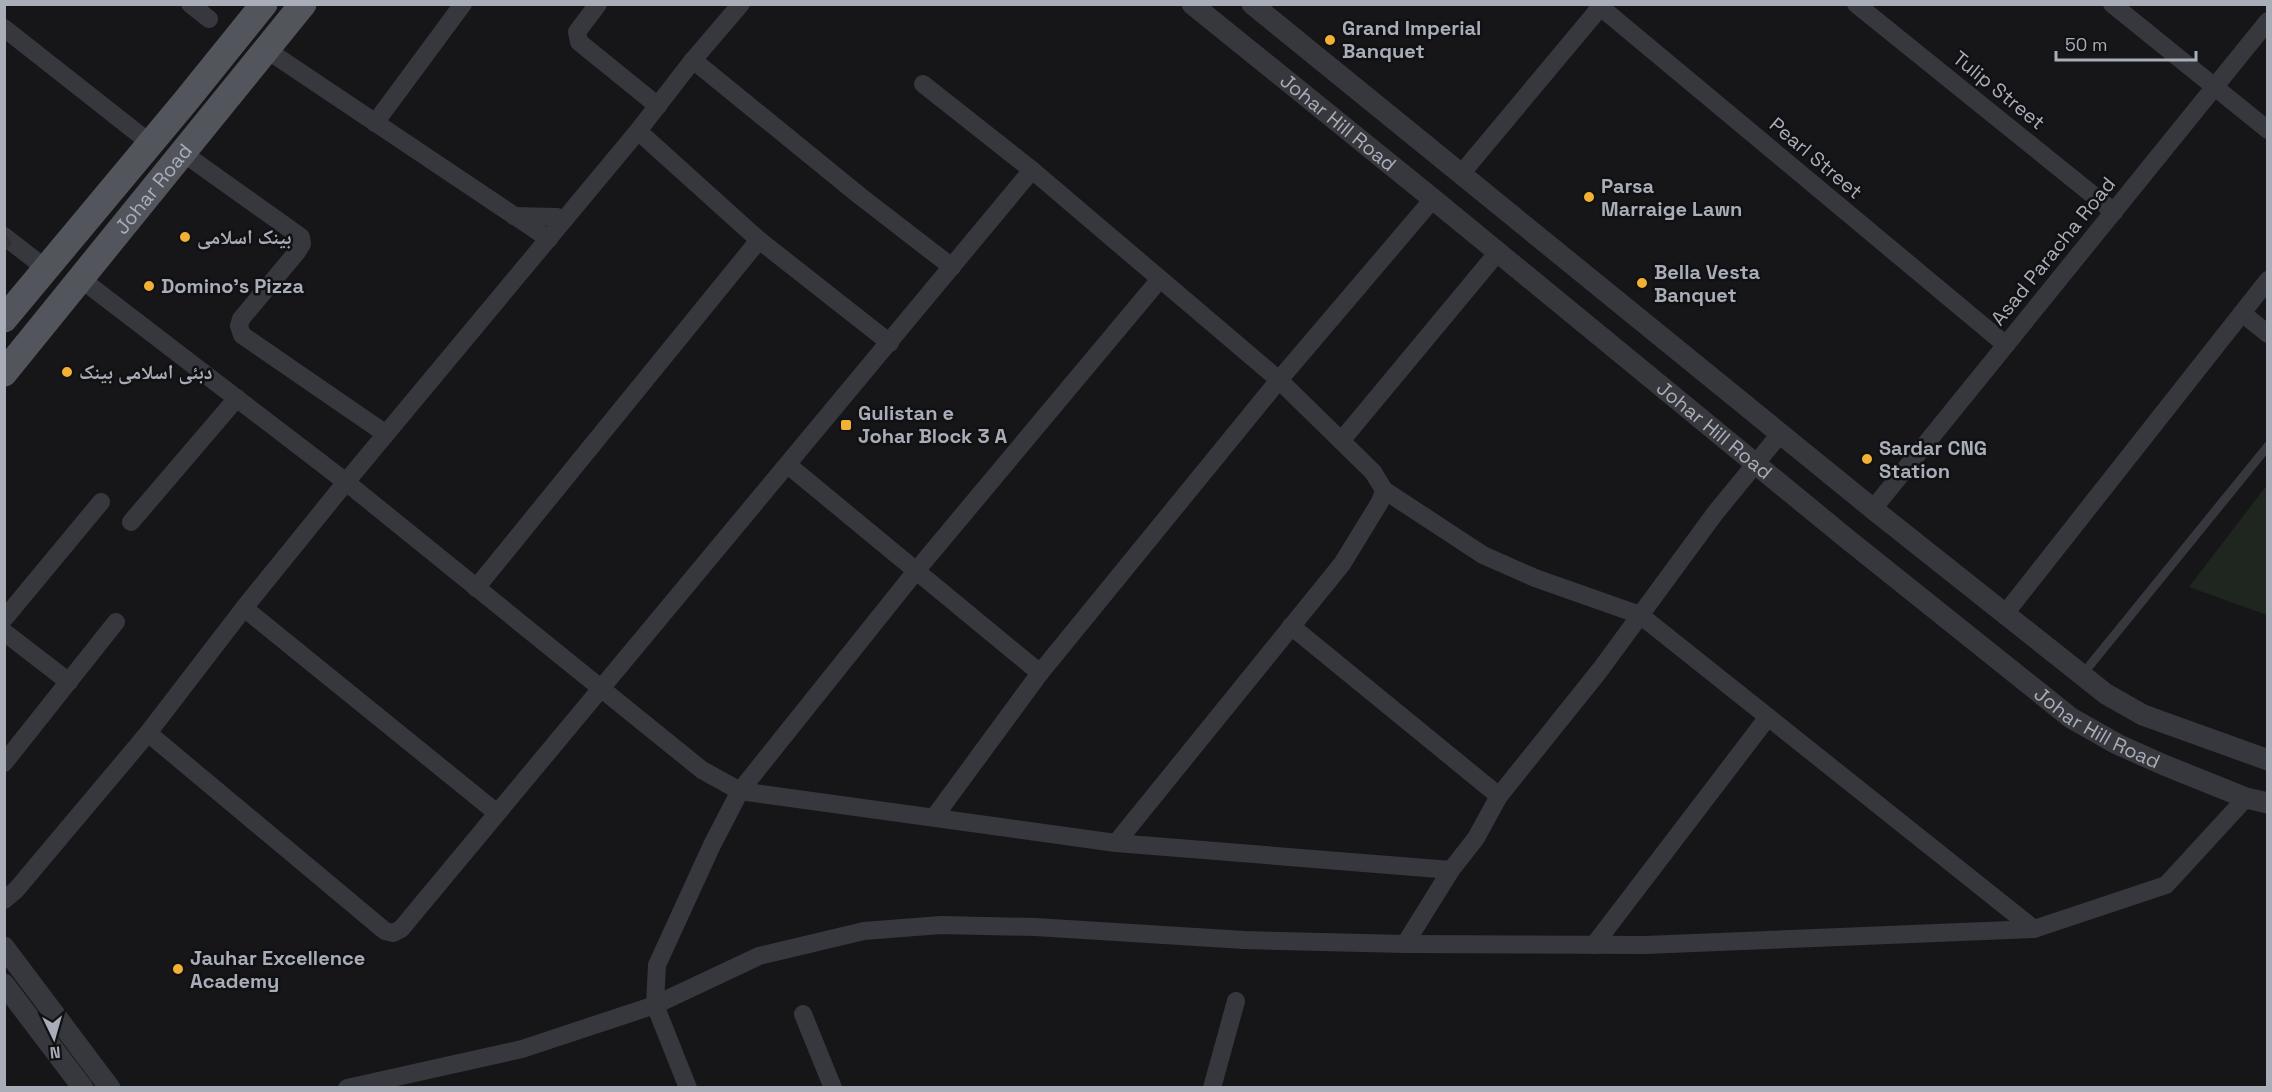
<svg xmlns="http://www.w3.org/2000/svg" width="2272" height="1092" viewBox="0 0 2272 1092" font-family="'Space Grotesk','Noto Naskh Arabic',sans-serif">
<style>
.green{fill:#1e261f}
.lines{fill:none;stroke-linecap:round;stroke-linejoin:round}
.service{stroke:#37383d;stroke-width:9}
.minor{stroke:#37383d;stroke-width:18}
.tertiary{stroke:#37383d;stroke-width:21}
.primary{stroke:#53555c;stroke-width:27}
.shaded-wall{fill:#2f3033}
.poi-dot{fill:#f2b134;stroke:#111113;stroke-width:2}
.labels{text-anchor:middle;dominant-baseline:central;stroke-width:5;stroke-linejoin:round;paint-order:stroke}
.poi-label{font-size:20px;font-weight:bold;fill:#a8adb8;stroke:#111113;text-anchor:start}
.street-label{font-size:20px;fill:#a8adb8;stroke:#111113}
</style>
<rect width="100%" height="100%" fill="#161618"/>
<!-- green -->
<polygon class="green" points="2267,485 2267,615 2189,587"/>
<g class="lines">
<!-- service -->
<polyline class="service" points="2082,675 2268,446"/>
<!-- minor -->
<g class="minor">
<polyline points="190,4 209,19"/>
<polyline points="598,4 577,32 579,42 658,106"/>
<polyline points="1597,4 2006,345"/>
<polyline points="1856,4 2114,212"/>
<polyline points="2112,4 2268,130"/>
<polyline points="4,28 150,143"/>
<polyline points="267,50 549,239"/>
<polyline points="693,60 860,196 952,267"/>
<polyline points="923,84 1032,170 1279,380 1373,472 1384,490 1380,502 1342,564 1116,843"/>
<polyline points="375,123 463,4"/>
<polyline points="638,131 759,240 890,343"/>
<polyline points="183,153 301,237 302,244 297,252 241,319 239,326 242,335 386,434"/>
<polyline points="1461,174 1603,4"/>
<polyline points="514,216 557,217 564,220"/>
<polyline points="4,236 45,268"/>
<polyline points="81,279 346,482 702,770 740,791 1116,843 1451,870 1476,838 1499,796 1600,670 1716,512 1780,434"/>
<polyline points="2242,313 2268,334"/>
<polyline points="1341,441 1498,252"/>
<polyline points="788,465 1040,673"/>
<polyline points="1384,490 1483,555 1535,578 1640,615 2034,929 2166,885 2246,798"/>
<polyline points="1873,509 2268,21"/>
<polyline points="131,522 237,398"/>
<polyline points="476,588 759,240"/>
<polyline points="244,608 497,813"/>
<polyline points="2004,615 2268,280"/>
<polyline points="4,619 101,502"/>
<polyline points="1291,626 1499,796"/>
<polyline points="4,632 69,682"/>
<polyline points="148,733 385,931 393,933 401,929 1032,170"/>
<polyline points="4,763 116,622"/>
<polyline points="935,816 1040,673 1279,380 1433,199"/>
<polyline points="4,900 16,890 148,733 244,608 346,482 638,131 693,60 741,4"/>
<polyline points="1405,944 1645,945 2034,929"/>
<polyline points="1594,945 1768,717"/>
<polyline points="803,1014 833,1088"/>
<polyline points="347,1088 522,1049 655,1005 759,956 864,931 941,925 1035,927 1244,940 1405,944 1451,870"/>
<polyline points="688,1088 655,1005 657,965 712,845 740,791 916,571 1160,279"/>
<polyline points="1212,1088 1236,1001"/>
</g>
<!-- tertiary -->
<g class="tertiary">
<path id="s1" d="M1192,4L1433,199L1846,538L2071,718L2117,744L2164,765L2246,798L2268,803"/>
<polyline points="1252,4 1873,509 2106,694 2143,715 2268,760"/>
<polyline points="4,947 110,1088"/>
<polyline points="4,984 83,1088"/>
</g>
<!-- primary -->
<g class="primary">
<polyline points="4,319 185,102 264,4"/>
<path id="s2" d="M4,373L303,4"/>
</g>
</g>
<!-- shaded-wall -->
<polygon class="shaded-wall" points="4,232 12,243 4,253"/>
<!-- markers -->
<g class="poi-dot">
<circle cx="1330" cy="40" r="6"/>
<circle cx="1589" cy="197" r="6"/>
<circle cx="185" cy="237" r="6"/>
<circle cx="1642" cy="283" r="6"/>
<circle cx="149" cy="286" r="6"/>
<circle cx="67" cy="372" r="6"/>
<rect x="840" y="419" width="12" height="12" rx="3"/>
<circle cx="1867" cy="459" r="6"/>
<circle cx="178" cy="969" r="6"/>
</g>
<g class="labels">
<!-- poi labels -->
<g class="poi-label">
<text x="1342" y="28">Grand Imperial<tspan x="1342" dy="23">Banquet</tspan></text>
<text x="1601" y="186">Parsa<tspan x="1601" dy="23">Marraige Lawn</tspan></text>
<text x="197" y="237">بینک اسلامی</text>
<text x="1654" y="272">Bella Vesta<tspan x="1654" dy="23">Banquet</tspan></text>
<text x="161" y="286">Domino's Pizza</text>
<text x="79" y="372">دبئی اسلامی بینک</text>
<text x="858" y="413">Gulistan e<tspan x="858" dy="23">Johar Block 3 A</tspan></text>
<text x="1879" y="448">Sardar CNG<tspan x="1879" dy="23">Station</tspan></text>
<text x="190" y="958">Jauhar Excellence<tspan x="190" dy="23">Academy</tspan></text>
</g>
<!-- street labels -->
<g class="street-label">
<text transform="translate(1999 90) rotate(39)">Tulip Street</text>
<text stroke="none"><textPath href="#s1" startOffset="188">Johar Hill Road</textPath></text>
<text transform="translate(1816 158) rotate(40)">Pearl Street</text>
<text stroke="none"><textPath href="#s2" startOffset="237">Johar Road</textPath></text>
<text transform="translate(2053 251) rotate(-51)">Asad Paracha Road</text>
<text stroke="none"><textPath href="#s1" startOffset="674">Johar Hill Road</textPath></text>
<text stroke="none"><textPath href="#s1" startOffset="1160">Johar Hill Road</textPath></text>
</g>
</g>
<!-- border -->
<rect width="2272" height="1092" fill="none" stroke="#a8adb8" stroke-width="12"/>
<!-- north arrow -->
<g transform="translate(54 1038) rotate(175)" stroke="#111113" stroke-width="4.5" paint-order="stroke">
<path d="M0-4.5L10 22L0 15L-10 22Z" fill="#a8adb8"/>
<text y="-9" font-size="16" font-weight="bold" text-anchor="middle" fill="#a8adb8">N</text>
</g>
<!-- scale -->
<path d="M2056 51v9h140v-9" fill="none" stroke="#a8adb8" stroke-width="3"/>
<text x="2065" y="51" font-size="18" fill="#a8adb8" stroke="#111113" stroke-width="4.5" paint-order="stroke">50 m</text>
</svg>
